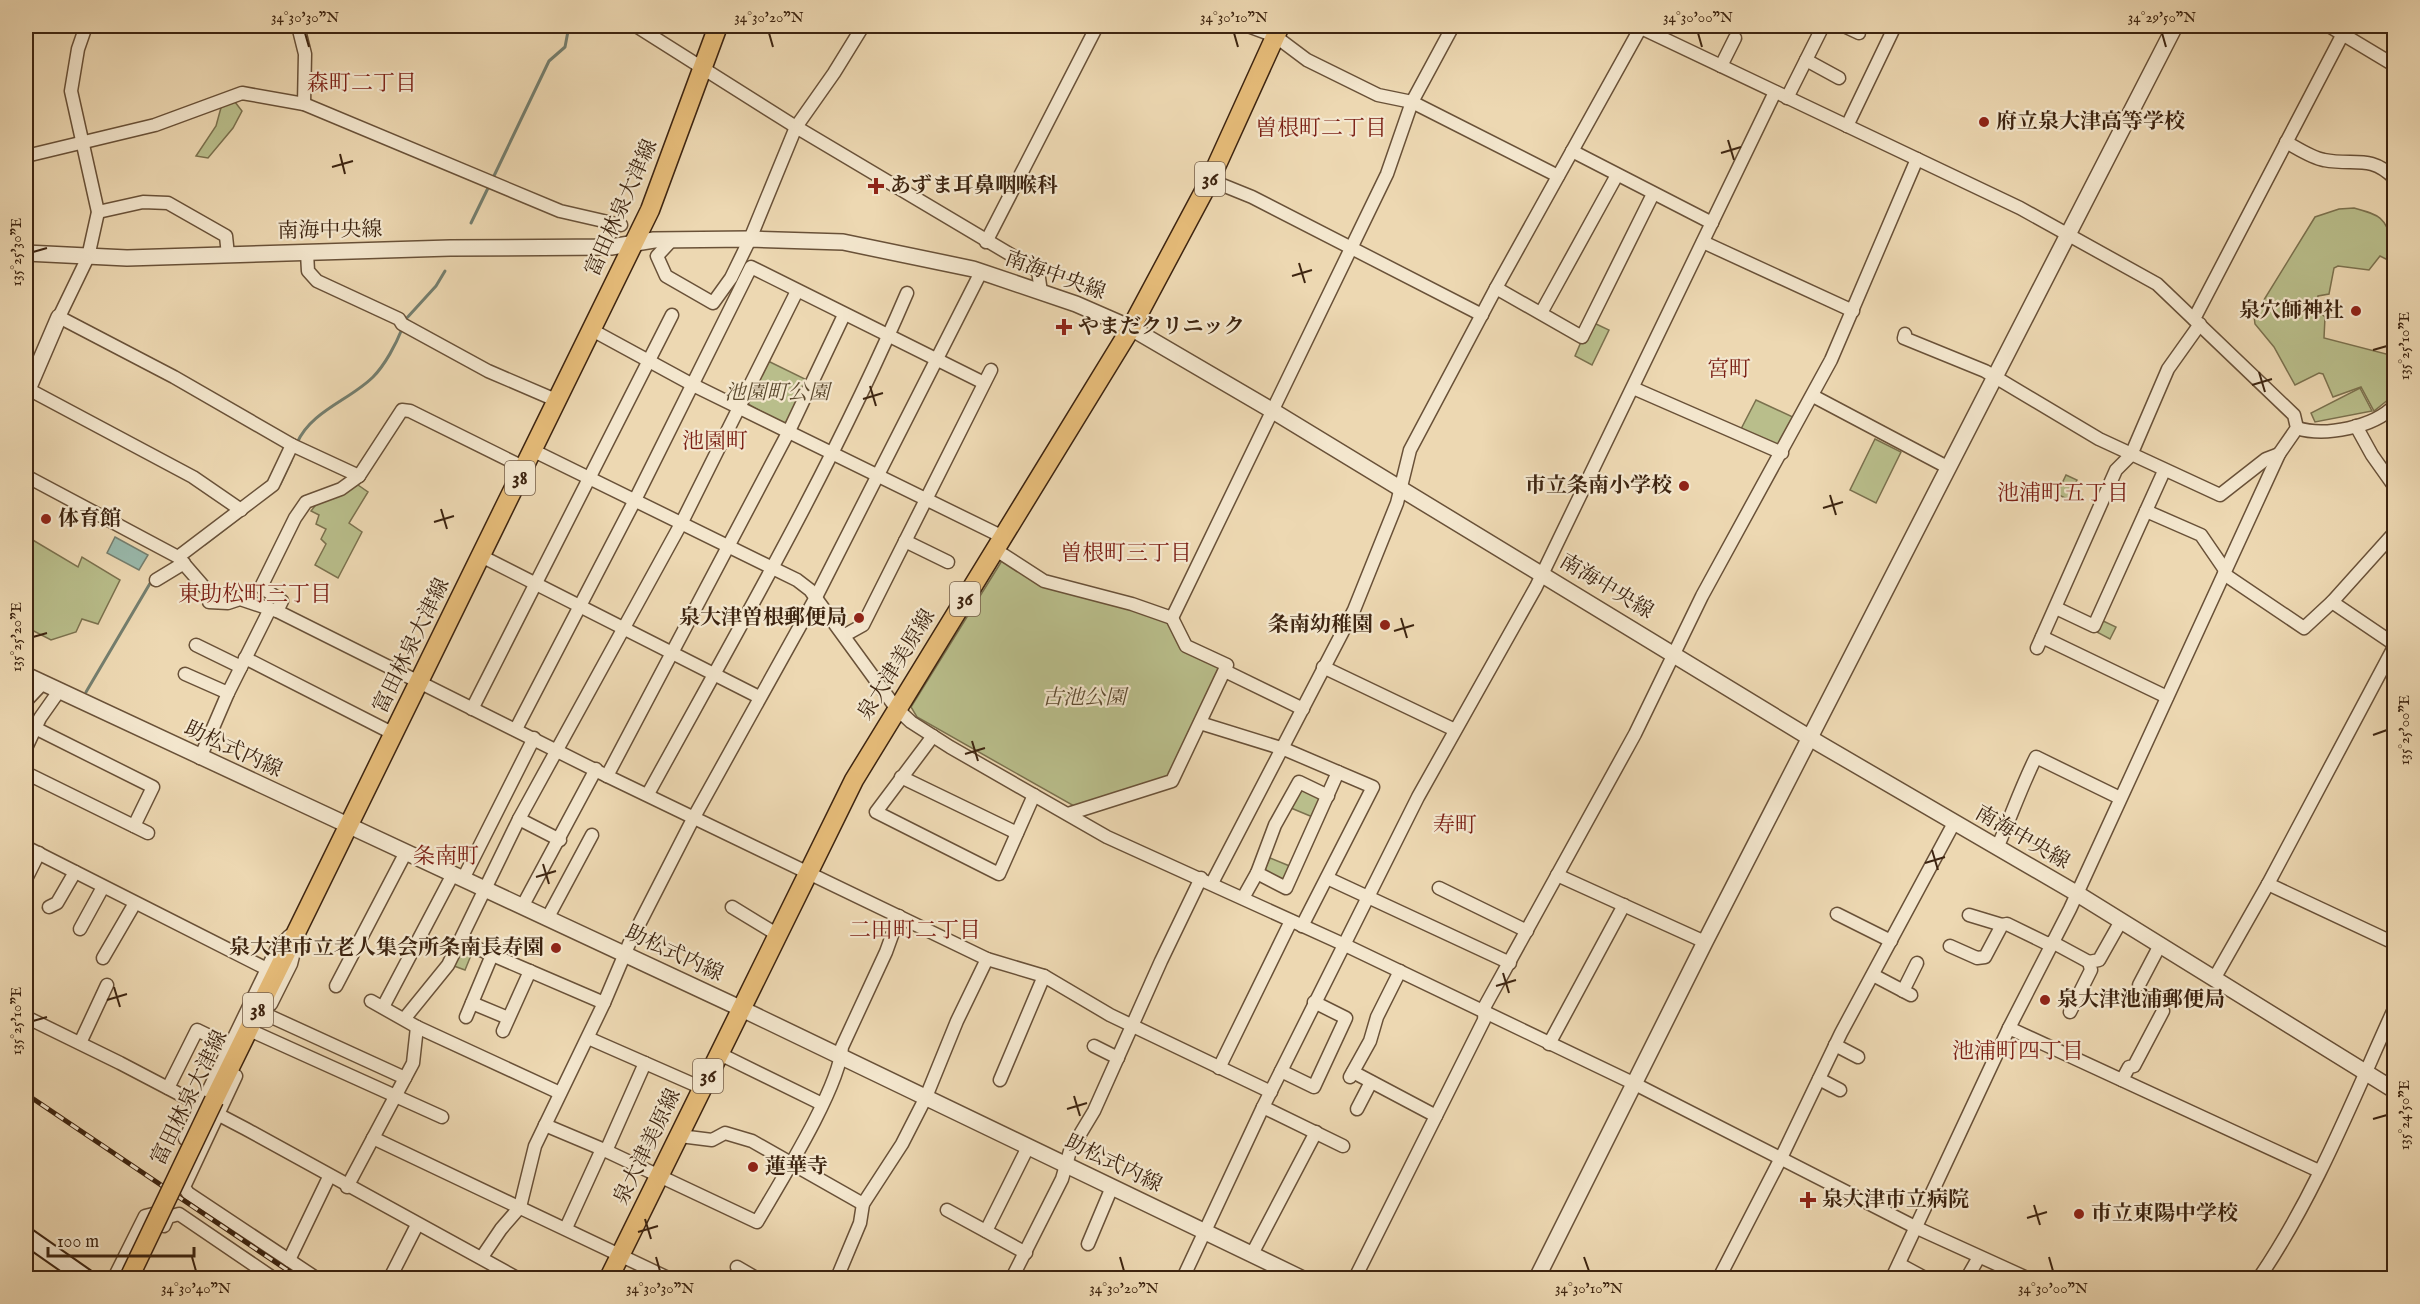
<svg xmlns="http://www.w3.org/2000/svg" width="2420" height="1304" viewBox="0 0 2420 1304" font-family="'IM FELL English','Noto Serif JP',serif">
<style>
.green{fill:#b9be8b;stroke:#7b714e;stroke-width:1.5}
.water{fill:#99baad;stroke:#747e6e;stroke-width:1.5}
.lines{fill:none;stroke-linecap:round;stroke-linejoin:round}
.stream{stroke:#747e6e;stroke-width:3}
.minor-casing{stroke:#695138;stroke-width:15}
.tertiary-casing{stroke:#695138;stroke-width:18}
.secondary-casing{stroke:#3d2410;stroke-width:20}
.primary-casing{stroke:#3d2410;stroke-width:21}
.minor{stroke:#f3e6cd;stroke-width:12}
.tertiary{stroke:#f3e6cd;stroke-width:15}
.secondary{stroke:#f3e6cd;stroke-width:16}
.primary{stroke:#e6bc79;stroke-width:18}
.rail-casing{stroke:#3d2410;stroke-width:5}
.rail{stroke:#f3e6cd;stroke-width:3;stroke-dasharray:9;stroke-linecap:butt}
.primary-bridge-casing{stroke:#3d2410;stroke-width:21;stroke-linecap:butt}
.primary-bridge{stroke:#e6bc79;stroke-width:18}
.ticks{fill:none;stroke:#3d2410;stroke-width:2}
.poi-dot{fill:#8f2418;stroke:#f3e6cd;stroke-width:2}
.labels{text-anchor:middle;dominant-baseline:central;stroke-width:4.5;stroke-linejoin:round;paint-order:stroke}
.shield{fill:#f3e6cd;stroke:#745e49;stroke-width:1.5}
.shield-label{font-size:20px;font-weight:bold;fill:#3d2410}
.poi-label{font-size:21px;font-weight:bold;fill:#3d2410;stroke:#f3e6cd;text-anchor:start}
.street-label{font-size:21px;fill:#3d2410;stroke:#f3e6cd}
.park-label{font-size:21px;font-style:italic;fill:#5c4a2f;stroke:#f3e6cd}
.neighbourhood-label{font-size:22px;fill:#7a1f14;stroke:#f3e6cd}
.neatline{fill:none;stroke:#3d2410;stroke-width:2}
.ticks-label{font-size:15px;text-anchor:middle;fill:#3d2410}
</style>
<rect width="100%" height="100%" fill="#edd8b2"/>
<filter id="stains"><feTurbulence type="fractalNoise" baseFrequency=".00333" numOctaves="4"/><feColorMatrix values="0 0 0 0 .2 0 0 0 0 .09 0 0 0 0 .02 0 0 0 .5 -.17"/></filter>
<radialGradient id="worn" r=".72"><stop offset=".6" stop-color="#630" stop-opacity="0"/><stop offset="1" stop-color="#630" stop-opacity=".3"/></radialGradient>
<!-- green -->
<g class="green">
<polygon points="235,102 242,111 233,128 208,158 196,156 216,126 222,104"/>
<path d="M2354,208C2380,215 2385,217 2393,243L2387,252L2394,263L2380,256L2369,270L2338,266L2334,268L2329,294L2318,296L2316,309L2325,317L2324,338L2394,356V395L2374,411L2361,387L2333,397L2323,374L2319,373L2295,385L2274,347L2255,324L2254,316L2315,217L2339,209Z"/>
<polygon points="1594,323 1609,330 1592,365 1575,356 1581,342 1585,343"/>
<polygon points="768,361 807,380 789,422 785,425 748,404"/>
<polygon points="2360,388 2372,411 2315,422 2311,413"/>
<polygon points="1756,400 1795,418 1777,448 1740,431"/>
<polygon points="1875,439 1901,452 1876,503 1850,490"/>
<polygon points="2066,475 2077,480 2067,499 2057,494"/>
<polygon points="358,485 368,492 349,523 362,532 338,578 315,565 326,544 321,539 326,529 316,524 319,515 311,511 318,502"/>
<polygon points="26,536 78,567 82,557 120,580 98,624 82,619 76,632 51,640 26,627"/>
<polygon points="1003,559 1165,621 1220,666 1169,776 1074,806 917,717 911,707"/>
<polygon points="2099,619 2116,627 2110,639 2093,630"/>
<polygon points="1300,788 1324,799 1315,818 1291,808"/>
<polygon points="1270,858 1292,867 1284,885 1262,874"/>
<polygon points="463,944 474,948 465,970 454,966"/>
</g>
<!-- water -->
<polygon class="water" points="115,537 148,555 139,570 107,553"/>
<g class="lines">
<!-- stream -->
<g class="stream">
<polyline points="492,180 549,61 565,47 569,26"/>
<polyline points="471,223 489,186"/>
<polyline points="405,320 436,286 445,271"/>
<path d="M297,443C311,411 350,400 373,377C385,365 396,344 402,329"/>
<polyline points="280,484 291,461"/>
<polyline points="205,544 240,517"/>
<polyline points="86,692 152,580"/>
</g>
<defs>
<g id="minor">
<polyline points="86,26 78,49 71,91 98,212 88,257 59,317 174,377 292,445 359,476"/>
<polyline points="298,26 305,54 304,104"/>
<polyline points="636,26 796,127 1038,271 1041,292"/>
<polyline points="1248,26 1275,36 1307,60 1378,95 1412,102 1558,176"/>
<polyline points="1637,26 2020,208 2157,284 2294,415 2297,428 2279,454 2070,909 2009,1028 1892,1278"/>
<polyline points="1844,26 1859,33"/>
<polyline points="2329,26 2394,65"/>
<polyline points="1806,60 1839,78"/>
<polyline points="1721,66 1735,38"/>
<polyline points="1787,98 1823,26"/>
<polyline points="1847,126 1895,26"/>
<path d="M2286,142C2297,148 2312,158 2324,160C2354,166 2370,154 2394,178"/>
<polyline points="1572,151 1712,223"/>
<polyline points="26,156 155,125 242,93 304,104 560,211 621,225"/>
<polyline points="1210,180 1252,197 1482,315"/>
<polyline points="98,212 143,202 168,203 226,236 228,255"/>
<polyline points="671,241 657,256 666,276 713,303 731,278 750,239 796,127 834,73 863,26"/>
<polyline points="986,242 1097,26"/>
<polyline points="1703,242 1853,311"/>
<polyline points="307,253 308,271 317,281 399,319 402,324 488,371 558,401"/>
<polyline points="1496,288 1582,337 1653,194"/>
<polyline points="1541,313 1617,175"/>
<polyline points="2194,319 2347,26"/>
<polyline points="592,330 693,385 1003,537"/>
<polyline points="1905,334 1904,338 1985,371 2099,439 2220,495 2266,459 2279,454"/>
<polyline points="1633,388 1782,453"/>
<polyline points="28,389 193,477 241,510"/>
<polyline points="1813,396 1949,468"/>
<polyline points="2356,426 2372,455 2394,486"/>
<path d="M2297,428C2325,437 2374,427 2394,406"/>
<polyline points="532,450 797,580 810,590 896,708 911,722 950,747 1107,837 1345,945 1635,1084 1917,1228 2027,1278"/>
<polyline points="525,468 410,411 402,410 359,476 341,489 306,502 295,518 261,587 282,601 277,611 607,776 987,959 1044,976 1110,1015 1271,1092"/>
<polyline points="26,476 178,557 204,587"/>
<polyline points="2146,511 2201,535 2225,570"/>
<polyline points="905,541 948,562"/>
<polyline points="996,550 1044,581 1132,604 1172,618 1387,174 1412,102 1453,26"/>
<polyline points="481,556 759,697"/>
<polyline points="178,557 273,485 292,445"/>
<polyline points="2224,574 2304,628 2332,602 2394,533"/>
<polyline points="156,580 184,563"/>
<polyline points="209,602 228,603 240,599 270,609"/>
<polyline points="2332,602 2394,644"/>
<polyline points="2056,608 2094,626 2164,471"/>
<polyline points="845,635 863,625 991,370"/>
<polyline points="2042,637 2167,697"/>
<polyline points="196,645 241,667"/>
<polyline points="2037,648 2116,470 2131,455 2168,369 2200,324"/>
<polyline points="245,658 394,734"/>
<polyline points="1323,667 1455,730"/>
<polyline points="1225,671 1303,709"/>
<polyline points="185,674 228,693"/>
<polyline points="26,701 43,683"/>
<polyline points="472,709 672,315"/>
<polyline points="1200,723 1284,749 1373,787 1302,926"/>
<polyline points="35,728 153,787 134,826"/>
<polyline points="516,729 635,500 751,267 984,383"/>
<polyline points="933,736 876,812 999,874 1034,795"/>
<polyline points="26,748 40,718 59,691"/>
<polyline points="200,758 228,693 270,609 277,611"/>
<polyline points="26,773 148,833"/>
<polyline points="607,776 789,431 844,315"/>
<polyline points="901,777 1017,833"/>
<path d="M648,794C738,630 833,466 907,293"/>
<polyline points="1068,814 1172,781 1227,665 1186,646 1172,618"/>
<polyline points="519,819 560,840"/>
<polyline points="26,847 267,969"/>
<path d="M1997,848C2011,817 2021,787 2036,757L2120,798"/>
<polyline points="1257,873 1275,825 1299,782 1328,796"/>
<polyline points="1557,875 1705,942"/>
<polyline points="1327,878 1510,963"/>
<polyline points="26,879 39,853"/>
<polyline points="463,879 534,738"/>
<polyline points="1212,883 1354,610 1397,503 1410,450 1496,288 1641,27"/>
<polyline points="2268,884 2394,943"/>
<polyline points="1439,888 1527,931"/>
<polyline points="1243,898 1257,873 1286,888 1338,772"/>
<polyline points="49,907 57,903 75,872"/>
<polyline points="522,907 596,769"/>
<polyline points="732,907 778,935"/>
<polyline points="1837,914 1891,941"/>
<polyline points="1969,915 2002,925"/>
<polyline points="547,919 592,835"/>
<polyline points="80,929 103,887"/>
<polyline points="460,941 604,1003"/>
<polyline points="2052,942 2089,962"/>
<polyline points="1950,946 1977,958 1985,957 2002,925 2007,924 2050,945"/>
<polyline points="103,958 135,903"/>
<polyline points="1873,975 1911,995"/>
<polyline points="2214,979 2268,884 2394,647"/>
<polyline points="2139,985 2160,945"/>
<polyline points="336,986 406,852"/>
<polyline points="1903,991 1917,963"/>
<polyline points="371,1001 417,1027 560,1093"/>
<polyline points="472,1003 508,1018"/>
<polyline points="271,1004 291,964 295,948"/>
<polyline points="383,1007 453,874"/>
<polyline points="2070,1012 2091,970 2089,962 2099,960 2121,921"/>
<polyline points="265,1014 405,1078"/>
<polyline points="26,1017 120,1063 246,1129 517,1278"/>
<polyline points="466,1017 492,955"/>
<polyline points="405,1018 448,965 519,819 682,522 797,291"/>
<polyline points="2009,1028 2319,1171"/>
<polyline points="503,1031 530,971"/>
<polyline points="256,1033 442,1117"/>
<polyline points="588,1038 702,1088"/>
<polyline points="80,1043 107,985"/>
<polyline points="1549,1044 1624,905"/>
<polyline points="1835,1045 1858,1057"/>
<polyline points="1094,1046 1118,1058"/>
<polyline points="720,1054 822,1104"/>
<polyline points="1219,1068 1291,921"/>
<polyline points="1281,1071 1314,1087 1346,1018 1314,1002"/>
<polyline points="1353,1072 1436,1116"/>
<polyline points="236,1076 184,1187 188,1193 316,1278"/>
<polyline points="1350,1077 1370,1041 1377,1017 1400,971"/>
<polyline points="1819,1079 1840,1090"/>
<polyline points="1000,1080 1044,976"/>
<polyline points="2122,1080 2129,1067 2134,1066 2163,1011"/>
<polyline points="168,1088 197,1030 228,1045"/>
<polyline points="1263,1107 1343,1146"/>
<polyline points="1357,1109 1371,1082"/>
<path d="M545,1125L602,1149L757,1222C779,1184 840,1087 842,1047L886,952L899,916"/>
<polyline points="680,1136 712,1140 725,1133 752,1141 863,1204"/>
<polyline points="373,1138 668,1278"/>
<polyline points="198,1146 185,1139 267,969 276,950 289,936"/>
<polyline points="606,1151 645,1063"/>
<polyline points="347,1187 413,1063 417,1027"/>
<polyline points="947,1210 1026,1253"/>
<polyline points="164,1226 168,1217 179,1214 273,1278"/>
<polyline points="566,1228 602,1149"/>
<polyline points="986,1231 1028,1147"/>
<polyline points="1088,1244 1112,1187"/>
<polyline points="1252,1254 1316,1132"/>
<polyline points="482,1257 501,1229 520,1207 535,1146 604,1003 629,944 694,817 815,599 981,272"/>
<polyline points="289,1260 329,1177"/>
<polyline points="1899,1264 1925,1278"/>
<polyline points="737,1267 756,1278"/>
<polyline points="114,1278 145,1216 153,1214 162,1220"/>
<polyline points="390,1278 417,1225"/>
<polyline points="837,1278 860,1223 863,1204 902,1144 926,1097 957,1021 987,959"/>
<polyline points="1012,1278 1062,1179 1070,1151 1094,1111 1161,961 1201,878"/>
<polyline points="1183,1278 1263,1107 1418,797 1536,587 1775,92"/>
<polyline points="1355,1278 1484,1020 1485,1006 1635,734 1702,596 1831,360 1917,159"/>
<polyline points="1719,1278 1781,1158 1841,1033 1954,823"/>
<polyline points="1967,1278 1979,1257"/>
<path d="M2259,1278C2315,1196 2353,1099 2394,1009"/>
</g>
<g id="tertiary">
<polyline points="26,253 127,258 450,248 611,247 654,240 750,239 843,242 973,269 1076,304 1131,328 1273,411 1820,744 2076,893 2394,1090"/>
<polyline points="26,394 59,317"/>
<polyline points="26,675 742,1009 1301,1278"/>
<polyline points="1537,1278 1705,942 2175,26"/>
</g>
<polyline id="secondary" points="26,1236 86,1278"/>
<g id="primary">
<polyline points="214,1100 650,210 718,26"/>
<polyline points="609,1278 854,780 1131,328 1210,180 1280,26"/>
</g>
</defs>
<!-- minor casing -->
<use href="#minor" class="minor-casing"/>
<!-- tertiary casing -->
<use href="#tertiary" class="tertiary-casing"/>
<!-- secondary casing -->
<use href="#secondary" class="secondary-casing"/>
<!-- primary casing -->
<use href="#primary" class="primary-casing"/>
<!-- minor -->
<use href="#minor" class="minor"/>
<!-- tertiary -->
<use href="#tertiary" class="tertiary"/>
<!-- secondary -->
<use href="#secondary" class="secondary"/>
<!-- primary -->
<use href="#primary" class="primary"/>
<defs>
<polyline id="rail" points="26,1094 299,1278"/>
</defs>
<!-- rail casing -->
<use href="#rail" class="rail-casing"/>
<!-- rail -->
<use href="#rail" class="rail"/>
<defs>
<polyline id="primary-bridge" points="129,1278 214,1100"/>
</defs>
<!-- primary-bridge casing -->
<use href="#primary-bridge" class="primary-bridge-casing"/>
<!-- primary-bridge -->
<use href="#primary-bridge" class="primary-bridge"/>
</g>
<!-- ticks -->
<path class="ticks" d="M305,33L309,47M769,33L773,47M1234,33L1238,47M1698,33L1702,47M2162,33L2166,47M1728,140L1734,160M1721,153L1741,147M340,154L345,174M332,167L353,161M33,252L47,248M1299,263L1305,283M1292,276L1312,270M2373,350L2387,346M2259,372L2265,392M2252,385L2272,379M870,386L876,406M863,399L883,393M1830,495L1836,515M1823,508L1843,502M441,509L447,529M434,522L454,516M1401,618L1407,638M1394,631L1414,625M33,637L47,633M2373,735L2387,730M972,741L978,761M965,754L985,748M1932,850L1938,870M1925,863L1945,857M543,864L549,884M536,877L556,871M1503,973L1509,993M1496,986L1516,980M114,987L120,1007M107,1000L127,994M33,1021L47,1017M1074,1096L1080,1116M1067,1109L1087,1103M2373,1119L2387,1115M2034,1205L2040,1225M2027,1218L2047,1212M645,1219L651,1239M638,1232L658,1226M192,1257L196,1271M656,1257L660,1271M1120,1257L1124,1271M1584,1257L1589,1271M2049,1257L2053,1271"/>
<!-- markers -->
<g class="poi-dot">
<circle cx="1984" cy="122" r="6"/>
<path d="M873 177h6v6h6v6h-6v6h-6v-6h-6v-6h6z"/>
<circle cx="2356" cy="311" r="6"/>
<path d="M1061 318h6v6h6v6h-6v6h-6v-6h-6v-6h6z"/>
<circle cx="1684" cy="486" r="6"/>
<circle cx="46" cy="519" r="6"/>
<circle cx="859" cy="618" r="6"/>
<circle cx="1385" cy="625" r="6"/>
<circle cx="556" cy="948" r="6"/>
<circle cx="2045" cy="1000" r="6"/>
<circle cx="753" cy="1167" r="6"/>
<path d="M1805 1191h6v6h6v6h-6v6h-6v-6h-6v-6h6z"/>
<circle cx="2079" cy="1214" r="6"/>
</g>
<g class="labels">
<!-- shield labels -->
<g class="shield">
<rect x="1195" y="162" width="30" height="34" rx="4.5"/>
<rect x="505" y="461" width="30" height="34" rx="4.5"/>
<rect x="950" y="582" width="30" height="34" rx="4.5"/>
<rect x="243" y="993" width="30" height="34" rx="4.5"/>
<rect x="693" y="1059" width="30" height="34" rx="4.5"/>
</g>
<g class="shield-label">
<text x="1210" y="179">36</text>
<text x="520" y="478">38</text>
<text x="965" y="599">36</text>
<text x="258" y="1010">38</text>
<text x="708" y="1076">36</text>
</g>
<!-- poi labels -->
<g class="poi-label">
<text x="1996" y="122">府立泉大津高等学校</text>
<text x="890" y="186">あずま耳鼻咽喉科</text>
<text x="2344" y="311" text-anchor="end">泉穴師神社</text>
<text x="1078" y="327">やまだクリニック</text>
<text x="1672" y="486" text-anchor="end">市立条南小学校</text>
<text x="58" y="519">体育館</text>
<text x="847" y="618" text-anchor="end">泉大津曽根郵便局</text>
<text x="1373" y="625" text-anchor="end">条南幼稚園</text>
<text x="544" y="948" text-anchor="end">泉大津市立老人集会所条南長寿園</text>
<text x="2057" y="1000">泉大津池浦郵便局</text>
<text x="765" y="1167">蓮華寺</text>
<text x="1822" y="1200">泉大津市立病院</text>
<text x="2091" y="1214">市立東陽中学校</text>
</g>
<!-- street labels -->
<g class="street-label">
<text transform="translate(622 208) rotate(-66)">富田林泉大津線</text>
<text transform="translate(330 231) rotate(-1)">南海中央線</text>
<text transform="translate(1055 276) rotate(20)">南海中央線</text>
<text transform="translate(1606 587) rotate(31)">南海中央線</text>
<text transform="translate(412 646) rotate(-64)">富田林泉大津線</text>
<text transform="translate(897 665) rotate(-58)">泉大津美原線</text>
<text transform="translate(233 750) rotate(25)">助松式内線</text>
<text transform="translate(2022 838) rotate(30)">南海中央線</text>
<text transform="translate(674 954) rotate(25)">助松式内線</text>
<text transform="translate(190 1098) rotate(-64)">富田林泉大津線</text>
<text transform="translate(648 1147) rotate(-64)">泉大津美原線</text>
<text transform="translate(1113 1164) rotate(26)">助松式内線</text>
</g>
<!-- park labels -->
<g class="park-label">
<text x="777" y="393">池園町公園</text>
<text x="1084" y="698">古池公園</text>
</g>
<!-- neighbourhood labels -->
<g class="neighbourhood-label">
<text x="362" y="84">森町二丁目</text>
<text x="1321" y="129">曽根町二丁目</text>
<text x="1729" y="370">宮町</text>
<text x="715" y="442">池園町</text>
<text x="2063" y="494">池浦町五丁目</text>
<text x="1126" y="554">曽根町三丁目</text>
<text x="255" y="595">東助松町三丁目</text>
<text x="1455" y="826">寿町</text>
<text x="446" y="857">条南町</text>
<text x="915" y="931">二田町二丁目</text>
<text x="2018" y="1052">池浦町四丁目</text>
</g>
</g>
<!-- margin -->
<rect width="2420" height="1304" fill="none" stroke="#edd8b2" stroke-width="66"/>
<!-- scale -->
<path d="M48 1247v9h146v-9" fill="none" stroke="#3d2410" stroke-width="3"/>
<text x="57" y="1247" font-size="18" fill="#3d2410" stroke="#f3e6cd" stroke-width="4.5" paint-order="stroke">100 m</text>
<rect x="33" y="33" width="2354" height="1238" class="neatline"/>
<g class="ticks-label">
<text x="305" y="22">34°30'30"N</text>
<text x="769" y="22">34°30'20"N</text>
<text x="1234" y="22">34°30'10"N</text>
<text x="1698" y="22">34°30'00"N</text>
<text x="2162" y="22">34°29'50"N</text>
<text transform="translate(16 252) rotate(-90)" y="5">135°25'30"E</text>
<text transform="translate(2404 346) rotate(-90)" y="5">135°25'10"E</text>
<text transform="translate(16 637) rotate(-90)" y="5">135°25'20"E</text>
<text transform="translate(2404 730) rotate(-90)" y="5">135°25'00"E</text>
<text transform="translate(16 1021) rotate(-90)" y="5">135°25'10"E</text>
<text transform="translate(2404 1115) rotate(-90)" y="5">135°24'50"E</text>
<text x="196" y="1293">34°30'40"N</text>
<text x="660" y="1293">34°30'30"N</text>
<text x="1124" y="1293">34°30'20"N</text>
<text x="1589" y="1293">34°30'10"N</text>
<text x="2053" y="1293">34°30'00"N</text>
</g>
<rect width="100%" height="100%" filter="url(#stains)"/>
<rect width="100%" height="100%" fill="url(#worn)"/>
</svg>
